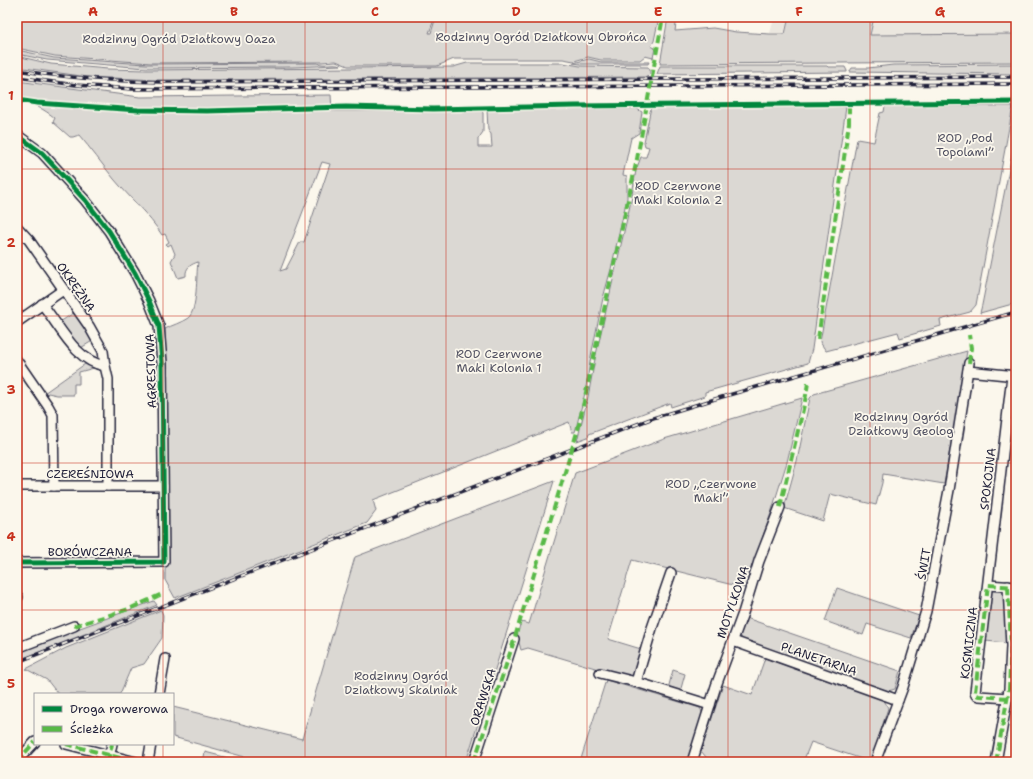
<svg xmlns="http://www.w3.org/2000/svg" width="1033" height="779" viewBox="0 0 1033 779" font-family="'Shantell Sans',sans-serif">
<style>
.built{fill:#ebe7df}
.green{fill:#dbd8d3;stroke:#7e7d87;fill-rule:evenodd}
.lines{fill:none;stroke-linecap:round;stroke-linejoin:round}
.minor-casing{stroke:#22223b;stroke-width:12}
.minor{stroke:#fbf7ec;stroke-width:9}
.rail-casing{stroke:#22223b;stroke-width:3.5}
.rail{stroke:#fbf7ec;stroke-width:2;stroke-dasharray:6;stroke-linecap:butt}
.quiet{stroke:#58b947;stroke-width:4;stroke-dasharray:8 4;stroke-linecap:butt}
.cycleway-casing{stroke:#fbf7ec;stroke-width:8}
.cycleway{stroke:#00873e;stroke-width:5}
.grid{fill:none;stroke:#c8321e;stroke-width:1;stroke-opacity:0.55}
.labels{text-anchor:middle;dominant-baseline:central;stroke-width:3.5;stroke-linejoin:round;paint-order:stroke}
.park-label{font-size:12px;fill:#505061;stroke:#fbf7ec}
.street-label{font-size:12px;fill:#22223b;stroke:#fbf7ec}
.neatline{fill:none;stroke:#c8321e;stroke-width:1.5}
.grid-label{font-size:13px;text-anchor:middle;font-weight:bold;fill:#c8321e}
</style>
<rect width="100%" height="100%" fill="#fbf7ec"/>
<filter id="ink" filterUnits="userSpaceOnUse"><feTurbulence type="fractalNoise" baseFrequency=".025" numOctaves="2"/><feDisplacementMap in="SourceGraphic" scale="8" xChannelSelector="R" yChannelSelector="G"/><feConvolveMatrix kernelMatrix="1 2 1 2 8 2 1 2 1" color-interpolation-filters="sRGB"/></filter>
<g filter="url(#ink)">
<!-- built -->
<g class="built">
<polygon points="874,17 1016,17 1016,33 870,35"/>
<polygon points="774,19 787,22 784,33 770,33"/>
</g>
<!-- green -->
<g class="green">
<polygon points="17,17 262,17 269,20 270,17 435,17 429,33 431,33 436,17 659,17 654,41 651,46 655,48 653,58 645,56 640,60 601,60 588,57 574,61 563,59 454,59 437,66 348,66 336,61 322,62 151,63 55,56 17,48"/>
<polygon points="668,17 677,17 675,31 713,28 736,32 770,34 785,34 788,21 782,19 782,17 874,17 870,35 1016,34 1016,62 660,64"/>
<path d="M17,50L54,58L146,64L317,63C325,66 333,62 341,65L292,67L146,68L47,60L17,54Z"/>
<polygon points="17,56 51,64 108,69 147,70 453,67 467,63 563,63 580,66 648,67 650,70 650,74 647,77 159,80 88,77 17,67"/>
<polygon points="589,59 601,62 649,62 648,64 581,64 573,63"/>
<polygon points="1016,64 1016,74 850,72 850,71 852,68 868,68 893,65"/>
<polygon points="660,66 827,66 828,67 845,67 847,71 847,72 657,74"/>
<path d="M17,81L140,97L331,95L332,111H438L481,109L483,113V132L478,139V147H492L491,134L488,130L487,110L637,109L642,112L639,133L631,138L623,175L627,176V198L611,269L603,298L591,356L585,393L575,432H572L569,422L373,500L376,511L367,523L175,598L165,580L166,369L165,332V329C172,325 181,323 188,318C198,310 196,275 198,262C192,264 185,267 186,276L178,278L171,261L175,254L171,244L168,246L166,244L169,242L165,234L162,235C149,215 130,198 114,179C102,164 91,149 79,135L73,137H70L53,122L55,118C45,110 31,101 17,103ZM322,162L330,164L304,242H300L286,269L280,271Z"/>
<polygon points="786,105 846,107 812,349 808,363 705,392 705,396 671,407 670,403 589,434 588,437 577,441 588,397 595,359 631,201 636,170 641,157 646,157 649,147 645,146 644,142 651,107"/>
<polygon points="885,106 1013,106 976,305 970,312 940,320 941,326 900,338 898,332 826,351 820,342 857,139 874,142 880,113 884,112"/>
<polygon points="1016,134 1016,303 980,313 982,305"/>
<polygon points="75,312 94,340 79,349 60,322"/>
<polygon points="967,351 944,484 883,474 882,483 876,505 830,494 823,521 784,508 797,461 810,398 814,394"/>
<polygon points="85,364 94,368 79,372 79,384 74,384 74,395 57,395 48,393 46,395 44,393"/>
<polygon points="802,398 787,462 771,513 745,588 632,560 608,639 641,649 632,679 528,648 521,650 517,635 521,622 529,624 575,473 664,439"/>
<polygon points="554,481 466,762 263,762 173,737 173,707 302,739 355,557"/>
<polygon points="837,588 919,616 911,638 867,624 863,635 825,621"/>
<polygon points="991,589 1005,592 1007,643 985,641"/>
<polygon points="154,601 157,605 17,661 17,651"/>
<polygon points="161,610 163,615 162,638 144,664 131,668 120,694 58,694 47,680 26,669 66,648"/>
<polygon points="746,618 900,671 895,689 888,691 743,641 740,635"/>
<polygon points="765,658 884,700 888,708 871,762 811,742 803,762 710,762 701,751 723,685 752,695"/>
<polygon points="673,670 685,674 680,692 668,689"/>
<polygon points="606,680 700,708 703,714 688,762 580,762"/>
<polygon points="205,752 244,762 203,762"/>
</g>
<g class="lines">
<defs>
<g id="minor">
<polyline points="17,135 42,153 85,200 109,231 135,273 149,301 159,326 162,363 164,562 17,563"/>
<path d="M17,227L29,240L89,326L103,351L105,366C75,361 60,326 42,304"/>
<polyline points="17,322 63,290"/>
<polyline points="17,361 48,406 53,415 54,486"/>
<polyline points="105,366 108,379 108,486"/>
<polyline points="968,371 1016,376"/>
<polyline points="17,486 163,486"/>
<polyline points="671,573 652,628 636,682 710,705"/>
<polyline points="988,585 1016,587"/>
<polyline points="17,597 18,597"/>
<polyline points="733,641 898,700"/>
<polyline points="17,648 74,626"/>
<polyline points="600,673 636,682"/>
<polyline points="159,694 165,659"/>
<polyline points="1008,698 979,696 976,695 975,692 1012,376"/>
<polyline points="66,744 136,762"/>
<polyline points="17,761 35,742"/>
<polyline points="108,762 112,744"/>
<polyline points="148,762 151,744"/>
<polyline points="474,762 514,639"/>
<polyline points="692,762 716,686 743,613 759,561 780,507"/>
<polyline points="875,762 903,687 926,611 949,490 969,363"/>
<polyline points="996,762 1009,689 1011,646 1008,586"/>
</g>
</defs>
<!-- minor casing -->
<use href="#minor" class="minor-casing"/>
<!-- minor -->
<use href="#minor" class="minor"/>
<defs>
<g id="rail">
<path d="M17,70C65,78 113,81 162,82L1016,77"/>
<polyline points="17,77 76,85 132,89 1016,84"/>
<polyline points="17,662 653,418 715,399 1016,312"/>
</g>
</defs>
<!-- rail casing -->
<use href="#rail" class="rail-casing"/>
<!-- rail -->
<use href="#rail" class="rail"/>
<!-- quiet -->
<g class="quiet">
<polyline points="818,339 849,123 849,103"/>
<polyline points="969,363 971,348 969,335"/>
<polyline points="780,507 805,401 808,383"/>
<polyline points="74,626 129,609 162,594"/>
<polyline points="1008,698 979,696 976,695 975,692 988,585 1016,587"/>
<polyline points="66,744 136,762"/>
<polyline points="17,761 35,742"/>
<polyline points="108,762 112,744"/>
<polyline points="474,762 512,647 578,429 637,159 663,17"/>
<polyline points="996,762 1009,689 1011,646 1008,586"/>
</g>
<defs>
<g id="cycleway">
<polyline points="17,100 37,103 138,110 207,111 346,107 433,109 575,106 1016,102"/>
<polyline points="17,135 42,153 85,200 109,231 135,273 149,301 159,326 162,363 164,562 17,563"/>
</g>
</defs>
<!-- cycleway casing -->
<use href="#cycleway" class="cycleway-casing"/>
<!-- cycleway -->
<use href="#cycleway" class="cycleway"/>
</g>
</g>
<!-- grid -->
<path class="grid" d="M163,17V694M305,17V762M446,17V762M587,17V762M728,17V762M870,17V762M17,169H1016M17,316H1016M17,463H1016M17,610H1016M163,744V762"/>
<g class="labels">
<!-- park labels -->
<g class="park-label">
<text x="541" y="37">Rodzinny Ogród Działkowy Obrońca</text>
<text x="179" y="39">Rodzinny Ogród Działkowy Oaza</text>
<text x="965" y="138">ROD „Pod<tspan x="965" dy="14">Topolami”</tspan></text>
<text x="678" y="186">ROD Czerwone<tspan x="678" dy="14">Maki Kolonia 2</tspan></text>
<text x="499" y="354">ROD Czerwone<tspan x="499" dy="14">Maki Kolonia 1</tspan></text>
<text x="901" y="417">Rodzinny Ogród<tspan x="901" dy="14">Działkowy Geolog</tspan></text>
<text x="711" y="484">ROD „Czerwone<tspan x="711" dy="14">Maki”</tspan></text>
<text x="401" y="676">Rodzinny Ogród<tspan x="401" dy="14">Działkowy Skalniak</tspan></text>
</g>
<!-- street labels -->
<g class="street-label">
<text transform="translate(76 287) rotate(55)">OKRĘŻNA</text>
<text transform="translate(151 371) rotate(-92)">AGRESTOWA</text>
<text x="90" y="474">CZEREŚNIOWA</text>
<text transform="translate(988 479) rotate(-83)">SPOKOJNA</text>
<text x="90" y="552">BORÓWCZANA</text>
<text transform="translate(924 564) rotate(-80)">ŚWIT</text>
<text transform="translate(733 602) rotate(-71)">MOTYLKOWA</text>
<text transform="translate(969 643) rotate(-83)">KOSMICZNA</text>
<text transform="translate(819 659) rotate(19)">PLANETARNA</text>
<text transform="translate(483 697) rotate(-72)">ORAWSKA</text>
</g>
</g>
<!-- margin -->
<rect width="1033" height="779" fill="none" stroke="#fbf7ec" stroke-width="44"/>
<!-- legend -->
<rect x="34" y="693" width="140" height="52" fill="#fbf7ec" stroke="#a4a2a5"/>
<rect x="42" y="706" width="20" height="6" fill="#00873e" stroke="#a4a2a5"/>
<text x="70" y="713" font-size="12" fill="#22223b">Droga rowerowa</text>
<rect x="42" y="726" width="20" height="6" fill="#58b947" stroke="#a4a2a5"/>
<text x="70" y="733" font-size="12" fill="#22223b">Ścieżka</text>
<rect x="22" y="22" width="989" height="735" class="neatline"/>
<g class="grid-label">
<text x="93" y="16">A</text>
<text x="234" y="16">B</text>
<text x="375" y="16">C</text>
<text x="516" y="16">D</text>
<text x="658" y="16">E</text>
<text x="799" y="16">F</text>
<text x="940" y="16">G</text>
<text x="11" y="100">1</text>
<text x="11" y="247">2</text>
<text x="11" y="394">3</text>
<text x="11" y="541">4</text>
<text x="11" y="688">5</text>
</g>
</svg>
